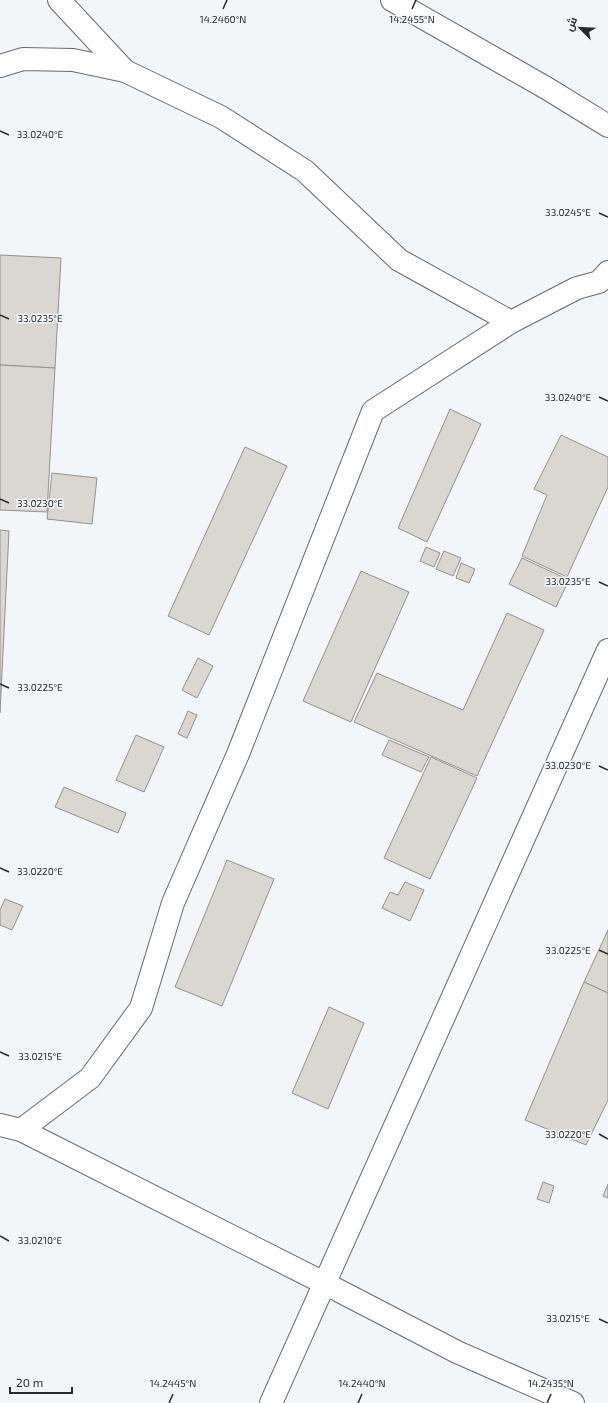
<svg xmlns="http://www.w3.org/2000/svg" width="608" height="1403" viewBox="0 0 608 1403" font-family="'Exo 2',Cairo,sans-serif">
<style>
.building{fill:#dad7d3;stroke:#94918e}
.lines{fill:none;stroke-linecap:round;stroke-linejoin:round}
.minor-casing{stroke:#686a6d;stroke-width:24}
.minor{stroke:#fff;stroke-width:22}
.ticks{fill:none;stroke:#28292a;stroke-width:1.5}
.ticks-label{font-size:10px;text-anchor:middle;fill:#28292a;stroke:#f3f6f9;stroke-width:3;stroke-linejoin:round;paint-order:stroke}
</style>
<rect width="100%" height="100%" fill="#f3f6f9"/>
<!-- building -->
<g class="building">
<polygon points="0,255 61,258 55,368 0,365"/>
<polygon points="0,365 55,368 47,512 0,510"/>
<polygon points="450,409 481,424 427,542 398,528"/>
<polygon points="561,435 608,457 608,487 567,577 522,556 547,495 534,489"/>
<polygon points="245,447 287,466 209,635 168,616"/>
<polygon points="52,473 97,478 92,524 47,519"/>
<polygon points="0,530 9,531 0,713"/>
<polygon points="426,547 440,553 434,567 420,561"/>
<polygon points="444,551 461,558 453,576 436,569"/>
<polygon points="522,558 569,580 556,607 509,584"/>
<polygon points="461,563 475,569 469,583 456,578"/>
<polygon points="361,571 409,592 351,722 303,701"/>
<polygon points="507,613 544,630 477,776 354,722 377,673 463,710"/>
<polygon points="198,658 213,666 197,698 182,690"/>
<polygon points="188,711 197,715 187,738 178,734"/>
<polygon points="136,735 164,747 144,792 116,780"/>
<polygon points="389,740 429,757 421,772 382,755"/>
<polygon points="431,757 477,778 430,879 384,858"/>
<polygon points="64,787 126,813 118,833 55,807"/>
<polygon points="227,860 274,879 222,1006 175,987"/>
<polygon points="405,882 424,890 410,921 382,908 390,892 398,895"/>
<polygon points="5,899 23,906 12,930 0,925 0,910"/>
<polygon points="608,930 608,993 584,982"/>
<polygon points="584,982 608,993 608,1100 586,1145 525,1120"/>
<polygon points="329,1007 364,1023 328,1109 292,1093"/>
<polygon points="543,1182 554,1186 549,1203 537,1199"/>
<polygon points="608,1184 608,1198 603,1196"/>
</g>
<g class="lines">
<defs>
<g id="minor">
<polyline points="59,0 125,71"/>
<polyline points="392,0 548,89 608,126"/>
<polyline points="0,66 23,59 73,60 125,71 221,117 305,171 399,260 511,322"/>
<polyline points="0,1125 21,1130 324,1283 457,1352 573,1403"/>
<polyline points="21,1130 90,1078 141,1008 173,903 238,754 373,411 511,322 577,288 599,282 608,272"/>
<polyline points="271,1403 608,650"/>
</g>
</defs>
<!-- minor casing -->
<use href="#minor" class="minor-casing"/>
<!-- minor -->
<use href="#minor" class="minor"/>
</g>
<!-- ticks -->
<path class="ticks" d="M223,9L227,0M412,9L416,0M0,131L9,135M599,213L608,217M0,315L9,319M599,397L608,401M0,499L9,503M599,582L608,586M0,684L9,688M599,766L608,770M0,868L9,872M599,950L608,954M0,1052L9,1056M599,1134L608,1139M0,1236L9,1241M599,1319L608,1323M169,1403L173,1394M358,1403L362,1394M547,1403L551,1394"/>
<g class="ticks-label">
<text x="223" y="23">14.2460°N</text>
<text x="412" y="23">14.2455°N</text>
<text x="40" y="138">33.0240°E</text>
<text x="568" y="216">33.0245°E</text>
<text x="40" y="322">33.0235°E</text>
<text x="568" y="401">33.0240°E</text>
<text x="40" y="507">33.0230°E</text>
<text x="568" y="585">33.0235°E</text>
<text x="40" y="691">33.0225°E</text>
<text x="568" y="769">33.0230°E</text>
<text x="40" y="875">33.0220°E</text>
<text x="568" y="954">33.0225°E</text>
<text x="40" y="1060">33.0215°E</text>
<text x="568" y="1138">33.0220°E</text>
<text x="40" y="1244">33.0210°E</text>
<text x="568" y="1322">33.0215°E</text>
<text x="173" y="1387">14.2445°N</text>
<text x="362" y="1387">14.2440°N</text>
<text x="551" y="1387">14.2435°N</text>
</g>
<!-- north arrow -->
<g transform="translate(580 28) rotate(294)" stroke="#f3f6f9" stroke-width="3" paint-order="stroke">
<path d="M0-3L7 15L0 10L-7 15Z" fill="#28292a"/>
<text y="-6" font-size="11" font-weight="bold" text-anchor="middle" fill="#28292a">ش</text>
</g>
<!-- scale -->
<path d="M10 1387v6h62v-6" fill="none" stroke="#28292a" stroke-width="2"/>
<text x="16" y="1387" font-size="12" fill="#28292a" stroke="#f3f6f9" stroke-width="3" paint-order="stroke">20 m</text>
</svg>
